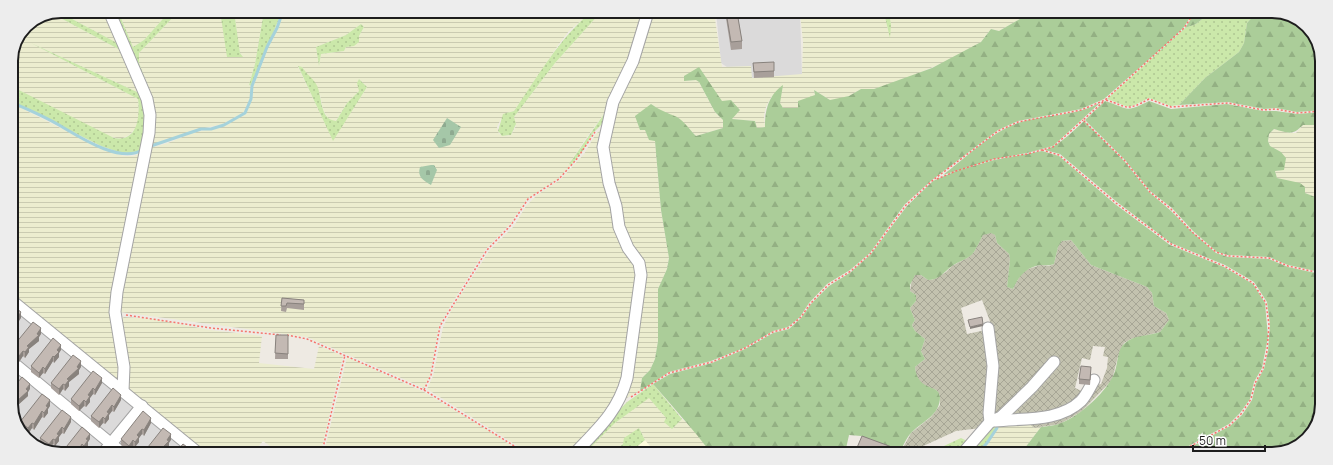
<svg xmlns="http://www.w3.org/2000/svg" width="1333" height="465" viewBox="0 0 1333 465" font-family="Manrope,sans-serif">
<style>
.residential{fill:#dbdada}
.education{fill:#fefcdd}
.construction{fill:url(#construction-cross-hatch)}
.farmland{fill:url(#farmland-rules);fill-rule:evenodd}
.grass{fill:url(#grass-dots)}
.forest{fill:url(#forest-firs)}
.cemetery{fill:url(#cemetery-stones)}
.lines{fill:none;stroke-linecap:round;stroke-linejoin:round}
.stream{stroke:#a5d2db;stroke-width:3}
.minor-casing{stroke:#a4a4a4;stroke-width:13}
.path{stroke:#f6746c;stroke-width:1.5;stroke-dasharray:2 2;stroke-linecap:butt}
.minor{stroke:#fff;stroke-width:11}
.wall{fill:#a89f9a}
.shaded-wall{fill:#88827d}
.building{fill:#c3b9b3;stroke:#88827d}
.rim{fill:none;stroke:#1d1d1d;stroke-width:2}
</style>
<defs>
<pattern id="construction-cross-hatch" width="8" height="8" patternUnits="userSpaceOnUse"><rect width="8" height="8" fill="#c3c2af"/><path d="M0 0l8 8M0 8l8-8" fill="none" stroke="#a7a696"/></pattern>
<pattern id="farmland-rules" width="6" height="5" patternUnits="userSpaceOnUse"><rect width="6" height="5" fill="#ecedcf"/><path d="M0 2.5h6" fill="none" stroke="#cacbb1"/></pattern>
<pattern id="grass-dots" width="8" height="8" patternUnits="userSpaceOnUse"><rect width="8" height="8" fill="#cbe8aa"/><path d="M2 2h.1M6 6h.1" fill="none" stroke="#aec792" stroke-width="1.8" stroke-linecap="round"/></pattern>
<pattern id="forest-firs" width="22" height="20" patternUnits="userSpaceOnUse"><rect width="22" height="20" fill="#abcd99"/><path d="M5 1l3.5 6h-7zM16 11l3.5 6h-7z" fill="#93b083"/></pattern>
<pattern id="cemetery-stones" width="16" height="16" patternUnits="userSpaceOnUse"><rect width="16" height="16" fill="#a5c7a8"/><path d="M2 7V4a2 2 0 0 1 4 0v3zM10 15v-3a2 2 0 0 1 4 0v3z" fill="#8eaa90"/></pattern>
</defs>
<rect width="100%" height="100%" fill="#eeeae3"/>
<!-- residential -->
<g class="residential">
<polygon points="716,12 800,13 802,77 749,82 721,63"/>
<polygon points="11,300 202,452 45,451 21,435 11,408"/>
</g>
<!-- education -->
<polygon class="education" points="645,440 656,453 629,453"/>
<!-- construction -->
<polygon class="construction" points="991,232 995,235 997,243 1009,254 1010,259 1007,287 1013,289 1021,274 1025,270 1041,265 1049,266 1054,264 1058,247 1062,241 1071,240 1091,265 1147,287 1152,293 1154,306 1166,313 1169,320 1160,332 1131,339 1124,343 1118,356 1112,380 1082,411 1060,424 1034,428 1028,423 1042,422 1069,413 1083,403 1096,385 1101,384 1107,368 1108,357 1103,356 1105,347 1093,346 1090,360 1082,358 1075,388 1084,392 1073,402 1054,410 1032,415 1003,418 1049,373 1058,362 1055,359 999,416 993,416 996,386 996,358 991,324 982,300 961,308 967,334 986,330 992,366 987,412 988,420 981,428 956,431 908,453 900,453 911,433 931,417 940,405 940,395 936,390 923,385 917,379 916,374 915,367 925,359 921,351 925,339 915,331 912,325 915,320 910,308 916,301 916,295 910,291 912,278 915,275 921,275 928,280 932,280 946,272 952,266 967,258 974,252 983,235"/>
<!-- farmland -->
<g class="farmland">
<polygon points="106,11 119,44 59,12 61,11"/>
<polygon points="118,11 170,11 144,40 133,47"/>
<polygon points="179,11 220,11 226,44 243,56 240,53 234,11 264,11 255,64 249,85 252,86 250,99 244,112 223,124 191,131 167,141 150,146 146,87 148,85 139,63 139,53"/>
<path d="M284,11L591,12L569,31L559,44L514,111L507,113L501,119L497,127L499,134L505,136L511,135L516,126L514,117L555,63L601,12H646L637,42L609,107L584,141L569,164L571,165L558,179L527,199L510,224L486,249L451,305L439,326L430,375L424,388L307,337L120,312L117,303L150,148L168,143L192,133L224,126L245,114L252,99L253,87L268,47L278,29ZM361,24L364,27L359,36V42L346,47L344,51L321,54L319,65L316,47L346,35ZM298,67H302L308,77L314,81L320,95L323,110L328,118L332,121L335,122L347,103L359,91V79L367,87L333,140Z"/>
<polygon points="652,12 714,12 722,67 751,66 752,78 802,74 803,42 800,13 884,13 888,30 891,24 889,13 1030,13 999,31 991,29 981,42 947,61 900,81 874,89 861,89 849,96 840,99 830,100 814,90 815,95 798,108 783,108 780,104 780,93 771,97 766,107 764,115 765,127 757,128 755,121 732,119 740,109 722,102 699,68 684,81 696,80 699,82 715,112 723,120 723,128 696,136 678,118 661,111 651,104 645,130 655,140 661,210 669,257 667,269 658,289 658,341 655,359 650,370 642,378 640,391 621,401 643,274 624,236 607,158 614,106"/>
<polygon points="53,14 122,51 140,91 137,92 33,44 138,99 139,117 136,128 129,135 121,139 108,136 11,86 11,58 24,30 27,25"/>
<polygon points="11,103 100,148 124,156 134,156 145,150 116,292 120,358 118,380 11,295"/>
<polygon points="1312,124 1321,125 1321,200 1318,198 1305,193 1287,181 1277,178 1275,171 1279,171 1281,152 1275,150 1270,146 1268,141 1269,134 1274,129 1290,133 1296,133 1303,125"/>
<polygon points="604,126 602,148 638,274 618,397 572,453 527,452 427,389 433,376 443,327 453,307 489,251 514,226 526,206 537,195 560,180 584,154 595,135"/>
<polygon points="124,317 153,319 210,330 262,336 259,363 314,369 319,346 343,356 321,452 278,452 263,441 254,452 203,452 129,391 121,319"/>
<polygon points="347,357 424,392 489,431 521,452 324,452"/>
<polygon points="649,397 666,418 672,429 682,419 690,425 711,453 656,453 645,440 639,428 623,444 611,453 589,453 586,451 615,423"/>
<polygon points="1028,423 1034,428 1041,427 1021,453 979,453 988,444 998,426"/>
</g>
<!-- grass -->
<g class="grass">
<polygon points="115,11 118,11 133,47 144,40 170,11 179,11 139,53 139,63 148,86 146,87"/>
<polygon points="220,11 234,11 240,53 243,57 227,57"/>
<polygon points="264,11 282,11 252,86 249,85 255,64"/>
<polygon points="59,12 119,44 122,51 53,14"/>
<path d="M591,12H601L555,63L514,117L516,124L511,135L502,136L498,131L503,114L514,111C538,76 558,40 591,12Z"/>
<polygon points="884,13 889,13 891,24 890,38"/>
<path d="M1210,13L1255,14L1247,23L1244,43L1239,52L1205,78L1179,105L1171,106L1149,98C1123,111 1132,107 1107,99L1185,28L1196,24Z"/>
<polygon points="1279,14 1288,14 1303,24 1296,25"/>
<polygon points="361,24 364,27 359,36 359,42 354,46 346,47 344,51 321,54 319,66 316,47 346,35"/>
<path d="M31,43L137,92L140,91L147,111L144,148L132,154H124L101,146L11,101V86L114,138C138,142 140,117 138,99Z"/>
<path d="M298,66L302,67C306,73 310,76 314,81C324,92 317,119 336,121L347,103L359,91L357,83L359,79L367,87L333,141Z"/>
<polygon points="609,107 604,122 593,133 582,152 571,165 569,164"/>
<polygon points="653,384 682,419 672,429 664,422 666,418 649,398 615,423 587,451 589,453 578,453 627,402"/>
<path d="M1005,421C993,430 988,443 977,453H965L991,423Z"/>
<polygon points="639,428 645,440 629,453 611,453 623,444 624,438"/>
<polygon points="961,438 969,442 963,453 929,453"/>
</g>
<!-- forest -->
<g class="forest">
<path d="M1030,13H1193L1184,27L1171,40L1104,99L1081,109L1018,121L998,130L932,180L905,204L870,253L850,270L827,284L809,303L800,317L788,327L773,331L744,348L711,361L669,372L640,391L642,378L650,370L655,359L658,341V289L667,269L669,258L661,210L655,141L649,140L645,130H640L635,116L651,104C659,110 668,113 677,117C685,122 690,130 696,136L723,128V120L715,112L699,82L696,80L684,81V76L699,67L722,101L731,100L740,110L732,119L755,121L757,128L765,127C765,110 768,96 783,85L780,103L783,108H798V101L815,95L814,90L830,100L849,96L861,89H874L932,68L981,42L991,29L999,31Z"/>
<polygon points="1195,13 1210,13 1196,24 1185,28"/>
<path d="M1255,14H1279L1296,25L1303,24C1328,42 1322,82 1322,110L1297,112L1276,108L1264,109L1228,102L1179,105L1205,78L1239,52L1244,43L1247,23Z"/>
<path d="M1105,101C1129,108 1123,114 1149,101L1171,109L1227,104L1263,111H1276L1297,114L1322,112L1321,125H1303C1292,136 1289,133 1274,129L1269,134L1268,141L1270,146L1281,152L1286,158L1284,170L1275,171L1277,178L1300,183L1305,187V193L1318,198L1321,200L1320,272L1288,265L1269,257L1228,255L1217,252L1193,231L1172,208L1150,191L1126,161L1085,120Z"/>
<path d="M1101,102L1053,146L1027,153L994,159L943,175C967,157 990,133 1018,123C1045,114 1076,117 1101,102Z"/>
<path d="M1084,121L1125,162L1149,192L1170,210L1192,232L1216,253L1228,257L1269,259L1288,267L1320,274L1319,420L1302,444L1272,454H1178L1230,426L1242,415L1252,400L1256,383L1264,369L1268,351L1270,325L1267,302L1254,282L1225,265L1171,243L1117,202L1060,154L1045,150C1060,145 1072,132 1084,121Z"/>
<path d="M1042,151L1059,156L1115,204L1170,245L1224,267L1253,284L1265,303L1268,337L1262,368L1254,382L1250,399L1240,413L1229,424L1174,454L1021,453L1041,427C1047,426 1055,426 1061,423C1080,416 1109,390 1115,371C1118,363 1117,349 1125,343C1133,335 1149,336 1160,332L1169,320L1166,313L1154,306L1152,293L1147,287L1091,265L1071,240L1062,241L1058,247L1054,264C1049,266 1046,265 1041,265C1026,267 1019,276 1013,289L1007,287L1010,259L1009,254L997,243L995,235L991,233L983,235C980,241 977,247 974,252C968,260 959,261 952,266C944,272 939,280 928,280L921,275H915L910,285V291L916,295V301L910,308L915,320L912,325L915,331L925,339L921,351L925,359L915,367C918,393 939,383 940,397C940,415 923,421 912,432C906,438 903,446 900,453L861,436L849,435L845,453H711C693,429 673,407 653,384L670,374L712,363L745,349L773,333L789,329L801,318L811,304L829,286L851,272L871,254L907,206L933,181L956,171L994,160Z"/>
</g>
<!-- cemetery -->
<g class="cemetery">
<polygon points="447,118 461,127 450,145 439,148 433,140"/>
<path d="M431,165H434L437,170L431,185C423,180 417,177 420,167Z"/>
</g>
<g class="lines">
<!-- stream -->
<g class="stream">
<path d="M11,102C27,109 44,116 59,125C78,136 120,164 142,150"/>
<polyline points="148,147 201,129 211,129 224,125 245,113 251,99 252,86 267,47 277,28 283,11"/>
<polyline points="978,453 987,443 997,428"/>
</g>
<defs>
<g id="minor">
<polyline points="109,11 147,99 150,115 149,133 117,292 115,312 124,367 123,391"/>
<polyline points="11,300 197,452"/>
<polyline points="988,328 993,366 989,413 990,422"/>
<polyline points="11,361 121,452"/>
<path d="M995,421C1023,418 1059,422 1081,401C1086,396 1090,387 1094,380"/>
<polyline points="21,434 28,440"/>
<polyline points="104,452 142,406"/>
<path d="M575,453C599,428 618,411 627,378L641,275L639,263L628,248L619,227L616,206L609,183L603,147L613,102L633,61L648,12"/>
<polyline points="963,453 990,422 1001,417 1032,387 1054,362"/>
</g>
</defs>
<!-- minor casing -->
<use href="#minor" class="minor-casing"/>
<!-- path -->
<g class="path">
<path d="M1106,100C1129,107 1125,112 1149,99L1171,107L1228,103L1263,110L1276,109L1297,113L1322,111"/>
<polyline points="1103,102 1083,120 1125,161 1150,192 1171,209 1192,232 1216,252 1228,256 1269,258 1288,266 1320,273"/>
<polyline points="1042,150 1059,155 1116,203 1171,244 1224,266 1253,283 1266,303 1269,325 1267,351 1263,369 1255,383 1251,399 1241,414 1230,425 1176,454"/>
<polyline points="937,179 956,171 994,159 1027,154 1053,147 1083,120"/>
<polyline points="126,315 211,328 281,335"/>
<polyline points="287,335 307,339 424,390 524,452"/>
<polyline points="424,390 431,375 440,326 487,250 511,225 528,199 559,179 576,160 595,132"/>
<polyline points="631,397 669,373 712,362 745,348 773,332 788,328 801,317 810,304 828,285 851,271 871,253 906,205 933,180 998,131 1018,122 1081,110 1105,100 1184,28 1194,13"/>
<polyline points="322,452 345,355"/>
</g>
<!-- minor -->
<use href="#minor" class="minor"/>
</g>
<!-- wall -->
<g class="wall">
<polygon points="725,12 737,12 742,41 742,49 731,50"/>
<polygon points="753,63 774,71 774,77 754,78"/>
<polygon points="282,298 304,300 304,310 287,308 286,312 281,311"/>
<polygon points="41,334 39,337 39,341 29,349 29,352 25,358 23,356 19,362 11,355 11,349"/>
<polygon points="276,335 288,335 288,359 275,359"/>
<polygon points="61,350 59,353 59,357 54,363 53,361 45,374 43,373 39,378 31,372 31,366"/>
<polygon points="81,367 79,370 79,374 69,382 69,386 65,391 63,389 59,395 51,388 51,383"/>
<polygon points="1091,373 1090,385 1079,384 1079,379"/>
<polygon points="102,383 95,395 93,394 90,398 90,402 86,407 84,406 79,411 71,404 71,399"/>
<polygon points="30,389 28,392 28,396 18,405 18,408 14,413 13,412 11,408"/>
<polygon points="121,400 114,412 112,411 109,415 109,419 105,424 103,423 99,428 91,421 91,416"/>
<polygon points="50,406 48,409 48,413 44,418 42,417 34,430 32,428 28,434 20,427 20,422"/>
<polygon points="71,422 64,434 62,433 59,437 59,441 55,446 53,444 49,450 40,443 40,438"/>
<polygon points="151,423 144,436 142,434 139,438 139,442 135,447 133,446 129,451 121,445 121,439"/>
<polygon points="90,439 88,442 88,446 84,451 82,450 81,452 63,451"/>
<polygon points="856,450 900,453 856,453"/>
</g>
<!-- shaded-wall -->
<g class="shaded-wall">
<polygon points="21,312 21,318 19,321 19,325 11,332 11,327"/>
<polygon points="983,324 983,326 970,329 970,327"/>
<polygon points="41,328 41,334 39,337 39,341 29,349 29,352 25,358 25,352 27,346"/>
<polygon points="61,345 61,350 59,353 59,357 54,363 54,357 57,350"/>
<polygon points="23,351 23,356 19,362 19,356"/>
<polygon points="53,356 53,361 45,374 45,369"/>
<polygon points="81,361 81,367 79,370 79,374 69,382 69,386 65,391 65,385 67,379"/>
<polygon points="43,367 43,373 39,378 39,373"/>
<polygon points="102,378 102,383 95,395 95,390"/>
<polygon points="30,384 30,389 28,392 28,396 18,405 18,408 14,413 14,408 17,401"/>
<polygon points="63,384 63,389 59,395 59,389"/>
<polygon points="93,388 93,394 90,398 90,402 86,407 86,402 88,395"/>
<polygon points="121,395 121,400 114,412 114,407"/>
<polygon points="50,400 50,406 48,409 48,413 44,418 44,413 46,406"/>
<polygon points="84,400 84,406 79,411 79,406"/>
<polygon points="112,405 112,411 109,415 109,419 105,424 105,419 107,412"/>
<polygon points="42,411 42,417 34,430 34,424"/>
<polygon points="71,417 71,422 64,434 64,429"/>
<polygon points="103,417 103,423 99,428 99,422"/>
<polygon points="151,418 151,423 144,436 144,430"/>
<polygon points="32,423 32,428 28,434 28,428"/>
<polygon points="62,427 62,433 59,437 59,441 55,446 55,440 57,434"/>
<polygon points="142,429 142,434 139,438 139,442 135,447 135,442 137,435"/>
<polygon points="90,434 90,439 88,442 88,446 84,451 84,446 86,439"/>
<polygon points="171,434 171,440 169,443 169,447 163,452 158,452"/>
<polygon points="53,439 53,444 49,450 49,444"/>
<polygon points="133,440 133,446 129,451 129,446"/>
<polygon points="82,444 82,450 81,452 78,451"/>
</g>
<!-- building -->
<g class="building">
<polygon points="726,12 737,12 742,41 731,42"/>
<polygon points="774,62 774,71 754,72 753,63"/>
<polygon points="282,298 304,300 304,304 287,303 286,306 281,306"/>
<polygon points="13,306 21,312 17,318 19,319 11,327 11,308"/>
<polygon points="982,317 983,324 970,327 968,320"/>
<polygon points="33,322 41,328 37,334 39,335 27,346 29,347 25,352 23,351 19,356 11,350 11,349"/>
<polygon points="276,335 288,335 288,354 275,353"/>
<polygon points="53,338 61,345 57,350 59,352 54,357 53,356 45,369 43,367 39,373 31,366"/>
<polygon points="73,355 81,361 77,367 79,368 67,379 69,380 65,385 63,384 59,389 51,383"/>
<polygon points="1081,366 1091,367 1090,380 1079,379"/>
<polygon points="93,371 102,378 95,390 93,388 88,395 90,396 86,402 84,400 79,406 71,399"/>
<polygon points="22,377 30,384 26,389 28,391 17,401 18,403 14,408 12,406 11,408 11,391"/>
<polygon points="113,388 121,395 114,407 112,405 107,412 109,413 105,419 103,417 99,422 91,416"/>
<polygon points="42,394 50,400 46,406 48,407 44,413 42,411 34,424 32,423 28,428 20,422"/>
<polygon points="62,410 71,417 64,429 62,427 57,434 59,435 55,440 53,439 49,444 40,438"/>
<polygon points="143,411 151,418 144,430 142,429 137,435 139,437 135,442 133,440 129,446 121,439"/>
<polygon points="82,427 90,434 86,439 88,440 84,446 82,444 78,451 63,451"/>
<polygon points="163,428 171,434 167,440 169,441 158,452 144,452"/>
<polygon points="862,436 900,450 899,453 864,453 856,450"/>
<polygon points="183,444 191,450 190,452 176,452"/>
</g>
<!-- crop -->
<path d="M0 0H1333V465H0ZM61 18H1272A43 43 0 0 1 1315 61V404A43 43 0 0 1 1272 447H61A43 43 0 0 1 18 404V61A43 43 0 0 1 61 18Z" fill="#ededed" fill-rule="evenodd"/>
<path class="rim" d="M61 18H1272A43 43 0 0 1 1315 61V404A43 43 0 0 1 1272 447H61A43 43 0 0 1 18 404V61A43 43 0 0 1 61 18Z"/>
<!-- scale -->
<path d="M1193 445v6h72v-6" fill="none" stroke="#1d1d1d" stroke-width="2"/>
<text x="1199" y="445" font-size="12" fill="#1d1d1d" stroke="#ffffff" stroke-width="3" paint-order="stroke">50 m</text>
</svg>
